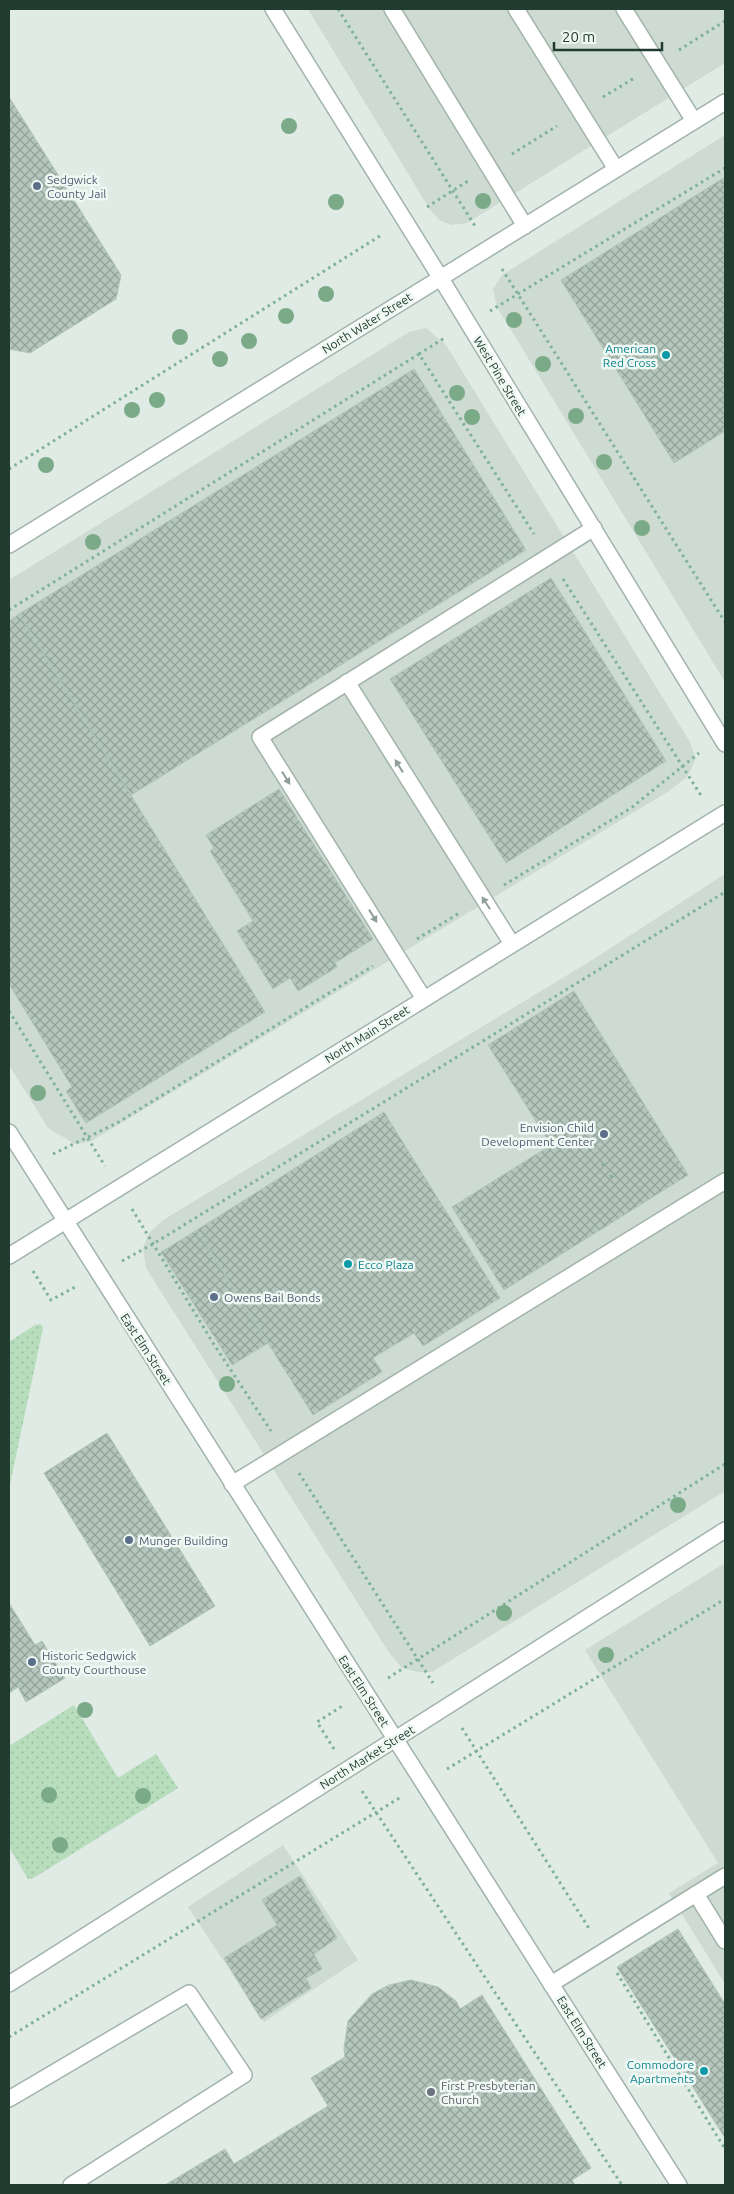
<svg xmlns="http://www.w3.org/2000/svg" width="734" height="2194" viewBox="0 0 734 2194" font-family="Ubuntu,sans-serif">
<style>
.built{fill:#cddbd3}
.grass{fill:url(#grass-dots)}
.building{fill:url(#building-cross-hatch);stroke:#b1c5ba}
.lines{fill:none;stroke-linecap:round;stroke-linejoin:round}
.service-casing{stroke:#a2b3ab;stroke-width:18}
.minor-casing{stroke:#a2b3ab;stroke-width:18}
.tertiary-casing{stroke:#a2b3ab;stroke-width:18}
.path{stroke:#7eb09a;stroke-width:3;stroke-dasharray:2.5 4;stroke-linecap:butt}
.service{stroke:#fff;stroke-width:15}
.minor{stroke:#fff;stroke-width:15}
.tertiary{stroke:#fff;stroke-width:15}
.tree{fill:#7baa88}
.oneway{fill:#909e98}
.service-dot{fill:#5c6f8a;stroke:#f0f8f3;stroke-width:2}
.culture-dot{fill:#0f9aa8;stroke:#f0f8f3;stroke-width:2}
.worship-dot{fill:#6b7280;stroke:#f0f8f3;stroke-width:2}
.labels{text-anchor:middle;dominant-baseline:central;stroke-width:5;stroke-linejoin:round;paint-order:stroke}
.service-label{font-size:12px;fill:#4e5e75;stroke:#f0f8f3;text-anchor:start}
.street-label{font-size:12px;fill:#203c31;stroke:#f0f8f3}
.culture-label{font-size:12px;fill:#0d838f;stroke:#f0f8f3;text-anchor:end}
.worship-label{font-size:12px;fill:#5b616d;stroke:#f0f8f3;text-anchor:start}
</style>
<defs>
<pattern id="grass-dots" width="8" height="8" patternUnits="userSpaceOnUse" patternTransform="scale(1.25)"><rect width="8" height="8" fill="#b7ddbd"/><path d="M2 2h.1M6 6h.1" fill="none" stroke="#9dbfa3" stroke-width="1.8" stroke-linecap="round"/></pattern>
<pattern id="building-cross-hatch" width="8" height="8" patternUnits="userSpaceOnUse" patternTransform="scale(1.25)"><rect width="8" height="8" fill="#b4c6bd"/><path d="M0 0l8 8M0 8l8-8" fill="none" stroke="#92a29a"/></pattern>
</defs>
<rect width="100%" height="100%" fill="#dfebe4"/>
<!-- built -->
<g class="built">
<polygon points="308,9 725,9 725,63 467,223 451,225 439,220 429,208"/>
<polygon points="725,135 725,682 497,307 493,289 502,275"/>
<polygon points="426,328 446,345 690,742 696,759 687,777 669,791 90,1142 75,1144 48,1128 9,1065 9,580 409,332"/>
<polygon points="725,874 725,1491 432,1672 417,1672 402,1668 390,1654 146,1268 143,1248 148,1234 163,1220 589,962"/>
<polygon points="725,1563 725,1984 669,1893 718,1863 585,1650"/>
<polygon points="283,1845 358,1960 264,2022 188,1907"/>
</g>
<!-- grass -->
<g class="grass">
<polygon points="41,1324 43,1328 9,1489 9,1342 35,1325"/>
<polygon points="74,1705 118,1778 156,1754 178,1788 32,1879 28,1879 9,1847 9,1746"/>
</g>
<!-- building -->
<g class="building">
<polygon points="9,97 121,275 116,299 30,353 9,349"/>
<polygon points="725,177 725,431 674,463 561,280"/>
<polygon points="414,369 526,550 131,795 19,614"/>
<polygon points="551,578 666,761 506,863 390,679"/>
<polygon points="19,614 265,1012 86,1123 66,1091 72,1087 9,984 9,621"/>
<polygon points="279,789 373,939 335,963 337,967 298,991 290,978 273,989 237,931 253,921 210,851 214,848 206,835"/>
<polygon points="574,991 688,1175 504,1290 452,1207 551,1145 488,1045"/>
<polygon points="384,1112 500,1298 423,1346 414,1333 373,1358 382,1372 313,1415 197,1230"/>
<polygon points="197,1230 268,1343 232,1365 161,1252"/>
<polygon points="107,1433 215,1606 150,1646 44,1473"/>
<polygon points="9,1603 35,1645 42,1641 65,1678 26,1702 18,1687 9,1693"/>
<polygon points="300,1876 337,1938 314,1954 322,1969 306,1978 311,1988 261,2019 224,1958 277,1925 262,1900"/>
<polygon points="678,1929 725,2004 725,2138 617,1967"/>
<polygon points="411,1980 438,1987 456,2001 460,2009 482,1995 591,2168 572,2180 575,2185 165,2185 225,2149 234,2164 328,2106 311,2078 345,2057 344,2048 348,2021 372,1994 389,1985"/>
</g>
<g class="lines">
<defs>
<g id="service">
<polyline points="392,9 525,226"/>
<polyline points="516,9 616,169"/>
<polyline points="624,9 694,121"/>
<polyline points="347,682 512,944"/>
<polyline points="424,999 260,737 594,528"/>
<polyline points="232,1484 725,1181"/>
<polyline points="696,1894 725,1941"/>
<polyline points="551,1984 725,1876"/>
<polyline points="9,2099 189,1993 244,2075 71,2185"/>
</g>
<g id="minor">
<polyline points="273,9 440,277 725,744"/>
<polyline points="9,545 725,102"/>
<polyline points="9,1132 679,2185"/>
</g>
<g id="tertiary">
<polyline points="9,1256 725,813"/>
<polyline points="9,1984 725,1530"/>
</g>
</defs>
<!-- service casing -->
<use href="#service" class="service-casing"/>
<!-- minor casing -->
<use href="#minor" class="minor-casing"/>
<!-- tertiary casing -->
<use href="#tertiary" class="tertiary-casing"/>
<!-- path -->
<g class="path">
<polyline points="338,9 475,226"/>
<polyline points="679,50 725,21"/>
<polyline points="603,97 636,77"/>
<polyline points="512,154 557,126"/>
<polyline points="427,207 468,181"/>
<polyline points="502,269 725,622"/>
<polyline points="490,311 725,168"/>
<polyline points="419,354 446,337"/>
<polyline points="9,469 383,234"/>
<polyline points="563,579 702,797"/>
<polyline points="9,610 419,354 534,534"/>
<polyline points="504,885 631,808 699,753"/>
<polyline points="417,939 461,912"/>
<polyline points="9,1011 105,1166"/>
<polyline points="53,1154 117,1123 373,966"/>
<polyline points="602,1165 607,1162"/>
<polyline points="610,1177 614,1174"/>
<polyline points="132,1209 213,1343 271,1431"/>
<polyline points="122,1261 153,1244 725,892"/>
<polyline points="33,1271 51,1300 77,1286"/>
<polyline points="299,1473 433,1683"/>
<polyline points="388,1678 725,1464"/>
<polyline points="462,1728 590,1930"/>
<polyline points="334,1749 317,1722 344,1705"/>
<polyline points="447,1769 725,1599"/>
<polyline points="362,1791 622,2185"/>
<polyline points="617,1973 725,2149"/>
<polyline points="9,2037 401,1797"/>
</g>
<!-- service -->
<use href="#service" class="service"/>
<!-- minor -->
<use href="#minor" class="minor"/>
<!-- tertiary -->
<use href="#tertiary" class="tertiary"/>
</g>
<!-- trees -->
<g class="tree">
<circle cx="289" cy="126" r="8"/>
<circle cx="483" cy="201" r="8"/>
<circle cx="336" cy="202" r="8"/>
<circle cx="326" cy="294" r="8"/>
<circle cx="286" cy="316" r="8"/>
<circle cx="514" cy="320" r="8"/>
<circle cx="180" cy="337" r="8"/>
<circle cx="249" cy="341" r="8"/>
<circle cx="220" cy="359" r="8"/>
<circle cx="543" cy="364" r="8"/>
<circle cx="457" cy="393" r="8"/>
<circle cx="157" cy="400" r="8"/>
<circle cx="132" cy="410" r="8"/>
<circle cx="576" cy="416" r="8"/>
<circle cx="472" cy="417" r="8"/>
<circle cx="604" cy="462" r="8"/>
<circle cx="46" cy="465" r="8"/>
<circle cx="642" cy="528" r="8"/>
<circle cx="93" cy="542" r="8"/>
<circle cx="38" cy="1093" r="8"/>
<circle cx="227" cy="1384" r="8"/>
<circle cx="678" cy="1505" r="8"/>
<circle cx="504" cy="1613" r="8"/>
<circle cx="606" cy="1655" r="8"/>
<circle cx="85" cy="1710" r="8"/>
<circle cx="49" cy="1795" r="8"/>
<circle cx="143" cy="1796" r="8"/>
<circle cx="60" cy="1845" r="8"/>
</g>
<!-- one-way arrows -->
<defs><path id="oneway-solid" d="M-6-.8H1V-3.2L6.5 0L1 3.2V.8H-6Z" transform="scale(1.25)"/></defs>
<g class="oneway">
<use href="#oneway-solid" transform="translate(399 766) rotate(-122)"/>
<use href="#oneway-solid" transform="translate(286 778) rotate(58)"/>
<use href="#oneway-solid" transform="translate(486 903) rotate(-123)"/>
<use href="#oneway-solid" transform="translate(373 916) rotate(58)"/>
</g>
<!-- markers -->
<g class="service-dot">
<circle cx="37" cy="186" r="5"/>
<circle cx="604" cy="1134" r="5"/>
<circle cx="214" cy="1297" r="5"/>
<circle cx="129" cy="1540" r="5"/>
<circle cx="32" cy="1662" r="5"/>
</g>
<g class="culture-dot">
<circle cx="666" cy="355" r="5"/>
<circle cx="348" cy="1264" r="5"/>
<circle cx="704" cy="2071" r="5"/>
</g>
<circle class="worship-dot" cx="431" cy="2092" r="5"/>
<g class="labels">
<!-- service labels -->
<g class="service-label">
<text x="47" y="179">Sedgwick<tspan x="47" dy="14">County Jail</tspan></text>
<text x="594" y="1127" text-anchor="end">Envision Child<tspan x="594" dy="14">Development Center</tspan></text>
<text x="224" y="1297">Owens Bail Bonds</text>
<text x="139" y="1540">Munger Building</text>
<text x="42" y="1655">Historic Sedgwick<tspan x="42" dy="14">County Courthouse</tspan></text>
</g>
<!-- street labels -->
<g class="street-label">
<text transform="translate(367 323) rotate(-32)">North Water Street</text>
<text transform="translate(500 376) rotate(59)">West Pine Street</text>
<text transform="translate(367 1034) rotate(-32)">North Main Street</text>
<text transform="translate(146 1349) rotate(57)">East Elm Street</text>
<text transform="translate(364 1691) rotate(57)">East Elm Street</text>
<text transform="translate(367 1757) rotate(-32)">North Market Street</text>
<text transform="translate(582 2032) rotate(58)">East Elm Street</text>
</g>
<!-- culture labels -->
<g class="culture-label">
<text x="656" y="348">American<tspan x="656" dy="14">Red Cross</tspan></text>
<text x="358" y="1264" text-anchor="start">Ecco Plaza</text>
<text x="694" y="2064">Commodore<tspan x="694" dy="14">Apartments</tspan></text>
</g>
<!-- worship labels -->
<g class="worship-label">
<text x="441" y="2085">First Presbyterian<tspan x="441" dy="14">Church</tspan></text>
</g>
</g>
<!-- border -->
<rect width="734" height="2194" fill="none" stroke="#203c31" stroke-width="20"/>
<!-- scale -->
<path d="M554 42v8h108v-8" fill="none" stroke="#203c31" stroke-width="2.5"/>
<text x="562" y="42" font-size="15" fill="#203c31" stroke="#f0f8f3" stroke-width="4" paint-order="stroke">20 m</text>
</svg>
